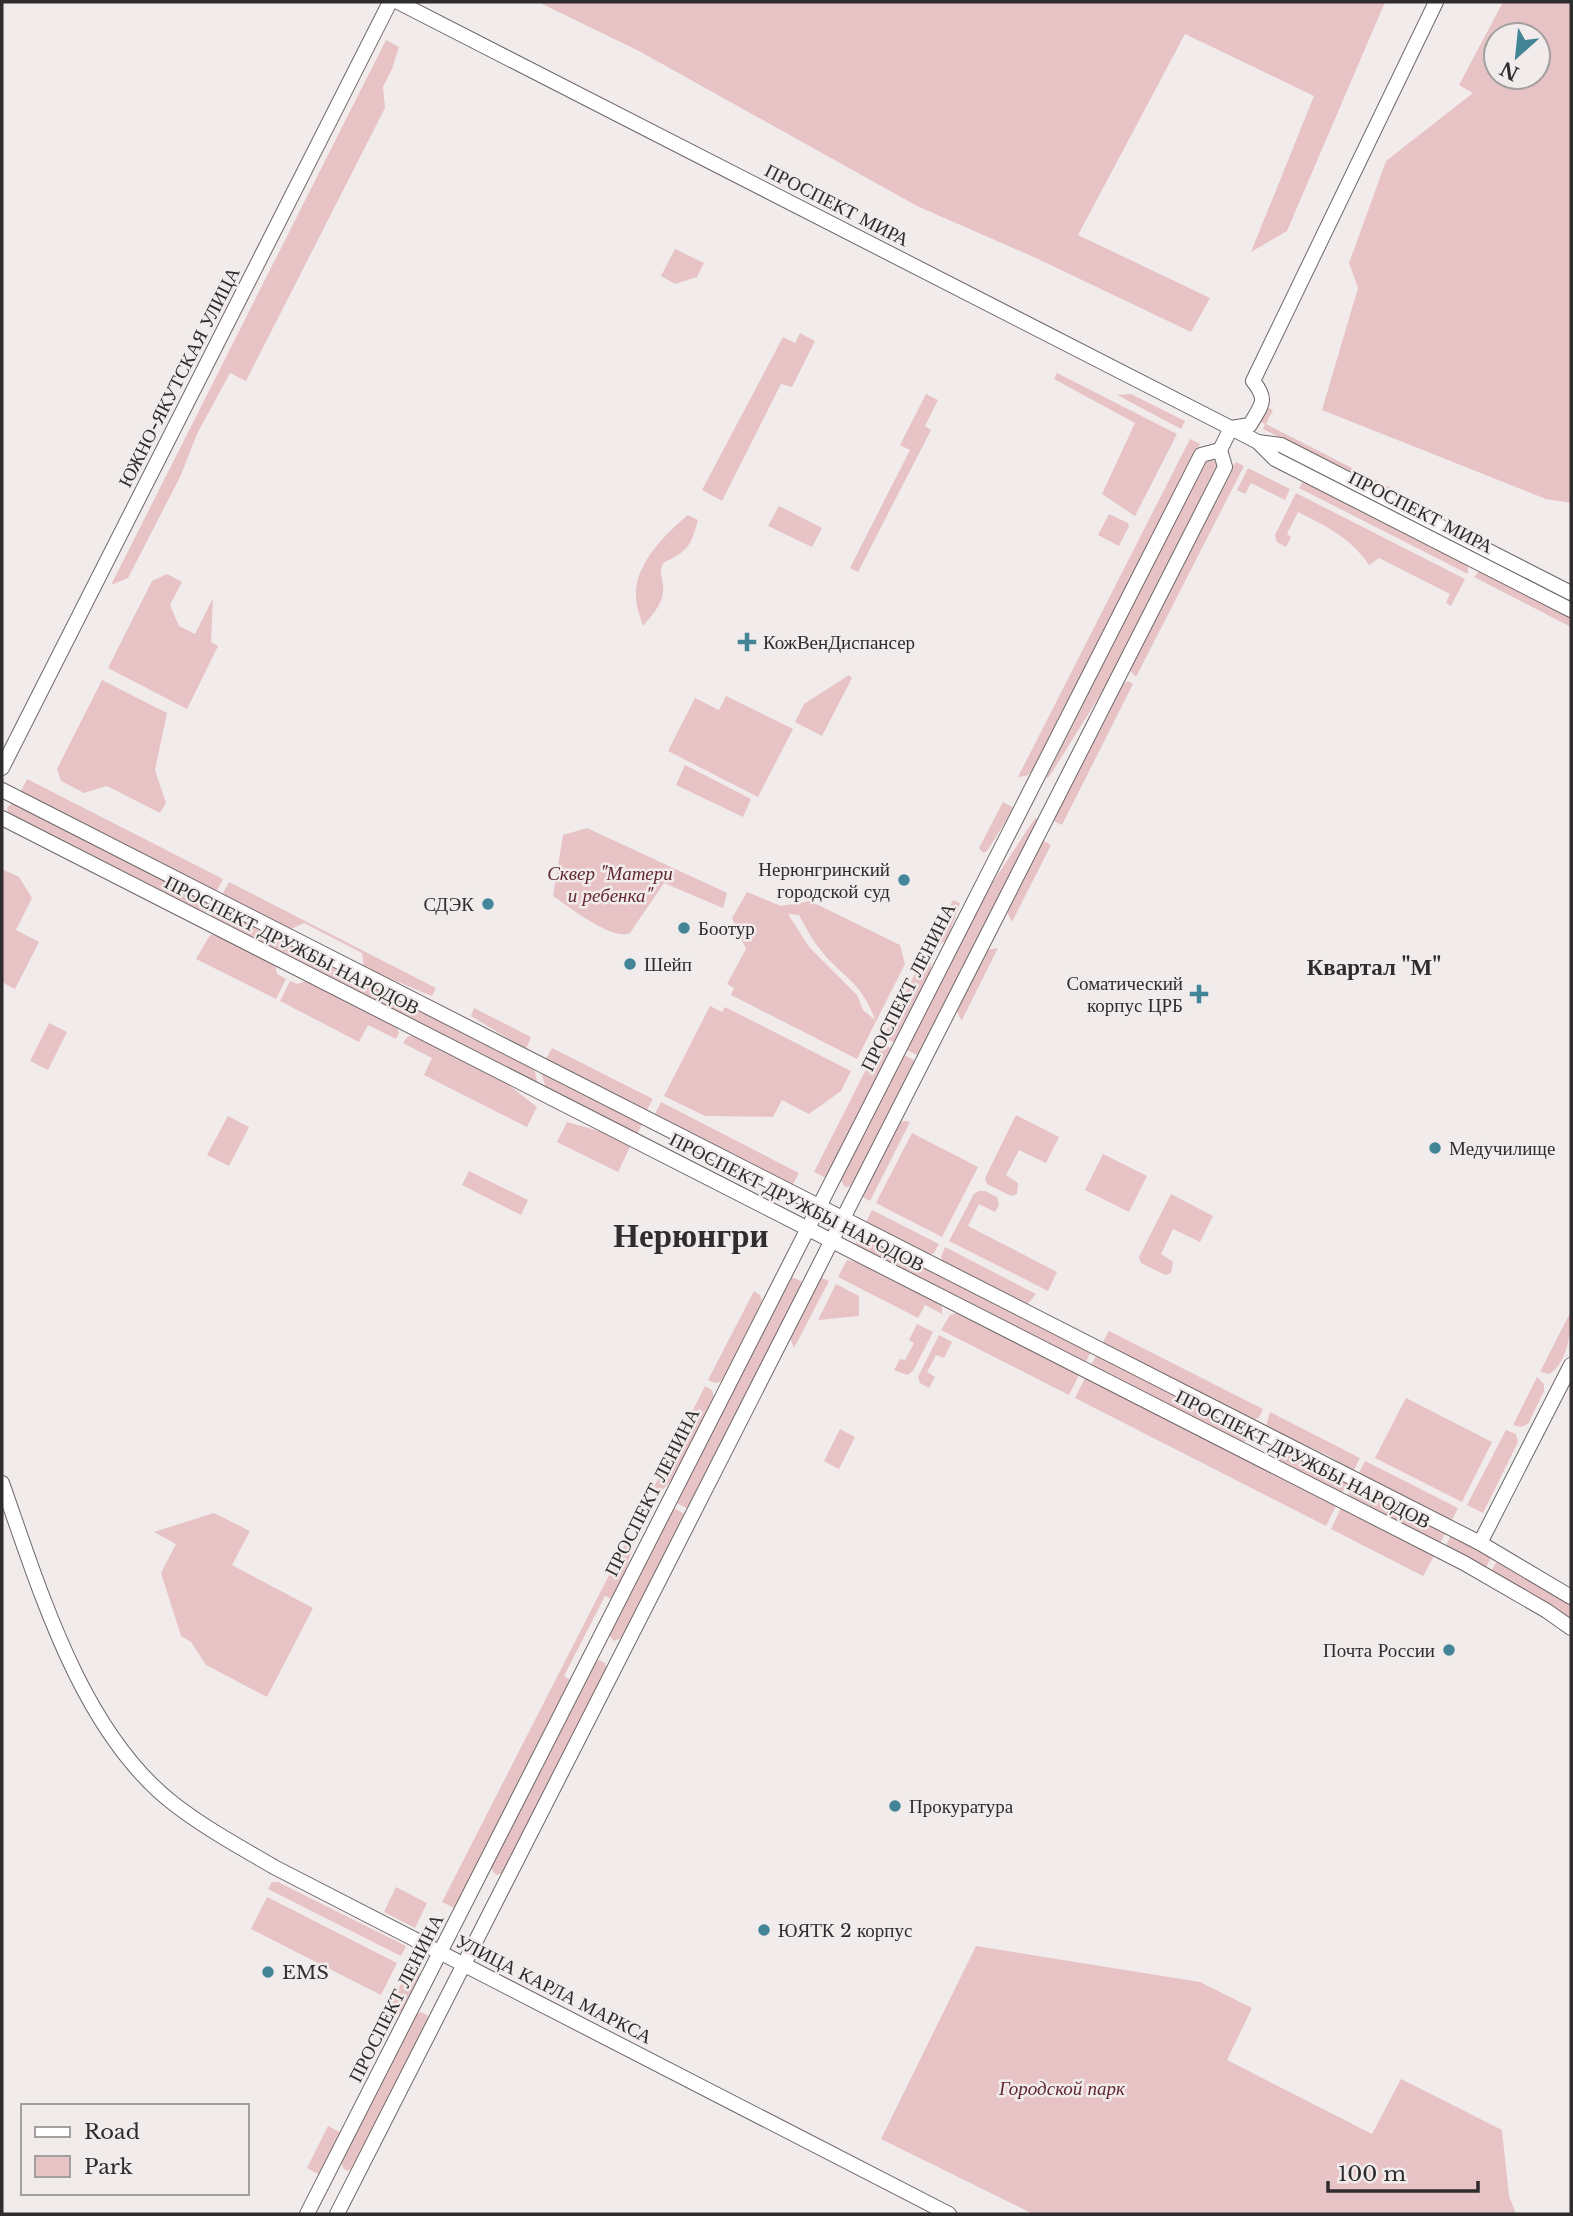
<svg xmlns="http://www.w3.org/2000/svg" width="1573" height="2216" viewBox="0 0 1573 2216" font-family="'Libre Baskerville',serif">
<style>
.green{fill:#e8c3c5;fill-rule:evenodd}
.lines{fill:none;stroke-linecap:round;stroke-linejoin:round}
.minor-casing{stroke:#6d6868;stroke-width:16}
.minor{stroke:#fff;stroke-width:14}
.poi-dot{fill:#438497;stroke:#f1ebeb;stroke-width:2.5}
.labels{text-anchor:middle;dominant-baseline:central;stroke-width:5;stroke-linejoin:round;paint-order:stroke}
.street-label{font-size:19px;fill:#2e2c2c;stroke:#f1ebeb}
.poi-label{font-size:19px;fill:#2e2c2c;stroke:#f1ebeb;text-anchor:start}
.park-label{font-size:19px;font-style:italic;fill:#622830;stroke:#f1ebeb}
.quarter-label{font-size:23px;font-weight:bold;fill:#2e2c2c;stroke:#f1ebeb}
.town-label{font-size:33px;font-weight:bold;fill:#2e2c2c;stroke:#f1ebeb}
</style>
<rect width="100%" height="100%" fill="#f1ebeb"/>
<!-- green -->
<g class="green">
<polygon points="538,2 1385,2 1287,231 1251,252 1314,96 1185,34 1078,235 1210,298 1191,332 1038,259 917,206 639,51"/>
<path d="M1503,2H1571V503L1546,499L1322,410L1358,288L1349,263L1386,161L1473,93L1459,85ZM1538,35V77H1496V35Z"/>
<polygon points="386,40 399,47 392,69 383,87 385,108 246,381 230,373 197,434 180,477 128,578 111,585"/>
<polygon points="675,249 704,263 697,277 675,284 661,276"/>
<polygon points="800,333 815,341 792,387 781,384 722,501 702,490 783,337 795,343"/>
<polygon points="1057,373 1177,434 1135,516 1102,494 1135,423 1054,379"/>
<polygon points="926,394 938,400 925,426 931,430 858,572 850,568 910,450 900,445"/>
<polygon points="1131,394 1185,421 1181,429 1117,395"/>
<polygon points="1263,405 1273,410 1266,424 1426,506 1423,511 1263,429 1265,424 1256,419"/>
<polygon points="1190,439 1200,444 1034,770 1026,776 1018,777"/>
<polygon points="1213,459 1218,467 1115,671 1049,777 1046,778 1206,460"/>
<polygon points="1236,462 1244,466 1136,677 1131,672 1130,668 1231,468"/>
<polygon points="1248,468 1290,489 1285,500 1251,483 1245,494 1237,490"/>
<polygon points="1308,482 1468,565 1468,574 1299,488 1302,483"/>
<path d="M1296,493L1465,579L1451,606L1446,603L1450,594L1379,558L1369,565C1351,538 1326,526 1298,512L1287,534L1291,537L1286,547L1277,542L1275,535Z"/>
<polygon points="779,506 822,528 812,547 768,526"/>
<polygon points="1109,514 1128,523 1129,526 1119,546 1098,535"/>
<path d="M688,515L698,520C691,546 688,551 663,563C659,576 662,573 663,585C665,602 653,614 643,626C640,616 635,604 636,593C636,563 667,532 688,515Z"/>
<polygon points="1479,571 1483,571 1571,617 1571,627 1474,577"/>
<polygon points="167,574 182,582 170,605 179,626 195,634 213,598 211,642 218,646 187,709 108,668 152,581"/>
<polygon points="849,675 852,678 822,736 795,722 804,704"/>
<polygon points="102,680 167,713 155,770 166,803 160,813 107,786 84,793 61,781 57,769"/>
<polygon points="1128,681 1133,684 1062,825 1052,820 1122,684"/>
<polygon points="726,696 793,729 758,797 668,751 695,698 719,710"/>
<polygon points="685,765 751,799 743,817 676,785"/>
<polygon points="27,779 223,879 216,892 20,793"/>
<polygon points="1003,802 1014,808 987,851 983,853 979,848"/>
<polygon points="11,804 15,804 210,903 204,915 9,815 7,808"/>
<polygon points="1035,818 1039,820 919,1056 905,1049 980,902"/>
<path d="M587,828L727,893L723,908L664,883L630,933C611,941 570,907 553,896L563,835Z"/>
<polygon points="1042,840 1051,845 1012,922 1006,910"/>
<polygon points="2,869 19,877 32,898 16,930 39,942 15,989 2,982"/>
<polygon points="229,882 436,988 432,996 364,968 362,953 304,923 289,930 222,895"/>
<path d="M747,892L781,906L810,901L900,945L905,964L857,1059L731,995L734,988L727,984L746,949L732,918ZM788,914L799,915C805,926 811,938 819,948C841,977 862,981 875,1020L863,1010L857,995L809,947Z"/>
<polygon points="953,900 960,903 947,940 940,944 931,943"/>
<polygon points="216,907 534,1068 538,1085 210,918"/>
<polygon points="210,935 216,935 275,965 277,974 286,979 276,999 196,959"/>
<polygon points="998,948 962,1020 960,1018 956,1009 986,950"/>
<polygon points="924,956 931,963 930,973 895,1043 883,1037"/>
<polygon points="290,981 297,984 306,981 396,1026 399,1033 396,1039 368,1025 359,1042 280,1001"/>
<polygon points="710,1006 722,1012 725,1007 851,1071 841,1091 809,1114 782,1100 773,1117 705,1116 664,1096"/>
<polygon points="474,1008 531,1037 526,1049 471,1016"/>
<polygon points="49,1023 67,1032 48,1070 30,1061"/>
<polygon points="413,1035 506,1083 537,1107 527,1127 424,1075 432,1058 403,1043 407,1037"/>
<polygon points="880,1042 893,1049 826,1178 814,1172"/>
<polygon points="552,1048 653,1099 647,1110 546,1059"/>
<polygon points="902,1054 916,1061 852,1186 845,1187 840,1179"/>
<polygon points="541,1072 642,1124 637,1135 546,1089"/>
<polygon points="661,1102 799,1173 793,1184 655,1114"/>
<polygon points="1016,1115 1059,1137 1046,1163 1019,1150 1006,1175 1018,1183 1017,1194 1011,1196 987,1184 985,1178"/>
<polygon points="228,1116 249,1127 229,1166 207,1155"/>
<polygon points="906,1121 910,1122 870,1201 861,1196 899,1122"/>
<polygon points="567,1122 609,1134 631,1145 618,1172 557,1142"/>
<polygon points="912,1133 978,1167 942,1237 876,1203"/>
<polygon points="1103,1154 1147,1176 1129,1212 1085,1190"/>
<polygon points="469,1171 528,1200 521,1215 462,1185"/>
<polygon points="979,1191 985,1191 997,1197 999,1205 995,1212 979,1204 968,1226 1057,1272 1048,1291 949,1241 974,1194"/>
<polygon points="1171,1194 1213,1216 1200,1242 1173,1229 1161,1254 1173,1262 1171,1273 1165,1275 1141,1263 1139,1257"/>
<polygon points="872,1210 939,1244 934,1253 927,1255 865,1224"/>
<polygon points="862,1236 1091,1351 1085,1364 856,1246 856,1241"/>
<polygon points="945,1247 1036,1294 1026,1306 943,1263 941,1257"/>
<polygon points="847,1260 860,1263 939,1303 942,1307 942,1314 925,1305 918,1318 838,1277"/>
<polygon points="792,1277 801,1281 802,1286 688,1509 675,1502 788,1279"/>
<polygon points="820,1277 829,1281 794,1348 790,1338"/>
<polygon points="836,1284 859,1296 859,1316 818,1320"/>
<polygon points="754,1291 760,1295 763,1303 723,1381 715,1383 708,1380"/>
<path d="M1571,1311C1571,1331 1568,1363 1549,1374L1540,1372Z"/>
<polygon points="956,1313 1079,1375 1069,1395 941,1330 950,1315"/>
<polygon points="917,1324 933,1332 913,1371 907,1375 894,1370 900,1359 905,1360 914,1343 909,1340"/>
<polygon points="1109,1331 1263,1409 1259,1418 1252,1420 1102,1344"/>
<polygon points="939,1335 952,1342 944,1358 936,1355 927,1372 935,1377 929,1388 920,1383 918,1377"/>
<polygon points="1097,1354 1248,1433 1248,1438 1243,1443 1090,1367"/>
<polygon points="1537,1377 1544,1384 1544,1391 1528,1424 1521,1427 1513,1425"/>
<polygon points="1085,1378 1336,1506 1326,1526 1075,1398"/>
<polygon points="705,1386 712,1390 714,1398 675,1476 660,1493 653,1489"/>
<polygon points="1406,1398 1492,1442 1462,1502 1375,1458"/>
<polygon points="1270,1412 1360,1458 1353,1472 1331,1457 1266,1426"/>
<polygon points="840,1429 855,1437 839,1469 824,1461"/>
<polygon points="1506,1430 1516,1434 1518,1442 1483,1513 1467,1505"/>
<polygon points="1283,1450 1348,1482 1341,1495 1278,1462 1277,1455"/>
<polygon points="1365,1461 1458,1508 1451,1522 1358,1475"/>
<polygon points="1353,1485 1446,1532 1439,1545 1347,1497"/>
<polygon points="671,1507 685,1514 623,1637 614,1641 609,1635"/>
<polygon points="1341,1508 1434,1556 1423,1576 1331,1529"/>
<polygon points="214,1513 250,1531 232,1565 313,1608 267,1697 206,1665 191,1642 181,1636 161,1573 176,1544 154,1532"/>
<polygon points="1451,1535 1492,1556 1485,1569 1445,1548"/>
<polygon points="627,1540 634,1544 623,1577 612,1599 605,1596 564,1676 572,1681 456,1909 442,1902"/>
<polygon points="1498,1559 1571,1605 1571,1621 1491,1572"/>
<polygon points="599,1660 605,1663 606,1669 503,1873 496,1875 490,1867 596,1661"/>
<polygon points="272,1882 278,1882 406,1946 401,1956 268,1889"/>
<polygon points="396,1887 427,1903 415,1928 384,1912"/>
<polygon points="267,1897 397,1963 381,1995 251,1929"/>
<polygon points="976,1946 1200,1982 1252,2008 1227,2060 1372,2134 1401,2079 1502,2130 1509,2196 1516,2214 1033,2214 881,2139"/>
<polygon points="409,1968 422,1975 406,2007 388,2023 383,2020"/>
<polygon points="421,2012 427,2015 429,2020 353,2168 347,2171 343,2168 341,2162 416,2014"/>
<polygon points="328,2126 342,2133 320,2175 307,2168"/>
</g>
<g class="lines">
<defs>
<g id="minor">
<polyline points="398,2 1231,428 1258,442 1275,459 1571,610"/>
<path d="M1231,428L1250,425C1261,405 1269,401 1253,381L1436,2"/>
<polyline points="1258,442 1281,445 1571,593"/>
<polyline points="2,768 390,2"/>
<polyline points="2,790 1480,1543 1571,1597"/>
<polyline points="2,818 1464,1563 1547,1611 1571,1628"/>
<path d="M2,1483C40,1590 81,1732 174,1804C205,1828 240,1847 274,1867L949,2214"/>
<polyline points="1480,1543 1571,1365"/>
<polyline points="307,2214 1201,455 1220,450"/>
<polyline points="337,2214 1225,467 1220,450 1231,428"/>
</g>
</defs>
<!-- minor casing -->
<use href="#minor" class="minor-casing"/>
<!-- minor -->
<use href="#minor" class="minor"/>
</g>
<!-- markers -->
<g class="poi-dot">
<path d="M743.5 631.5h7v7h7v7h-7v7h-7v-7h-7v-7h7z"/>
<circle cx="904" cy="880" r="7"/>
<circle cx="488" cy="904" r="7"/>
<circle cx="684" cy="928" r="7"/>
<circle cx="630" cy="964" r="7"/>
<path d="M1195.5 983.5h7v7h7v7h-7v7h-7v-7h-7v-7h7z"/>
<circle cx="1435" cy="1148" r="7"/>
<circle cx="1449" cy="1650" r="7"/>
<circle cx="895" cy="1806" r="7"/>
<circle cx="764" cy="1930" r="7"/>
<circle cx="268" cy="1972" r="7"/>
</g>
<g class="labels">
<!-- street labels -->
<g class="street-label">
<text transform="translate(837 205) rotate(27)">ПРОСПЕКТ МИРА</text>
<text transform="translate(179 377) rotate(-63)">ЮЖНО-ЯКУТСКАЯ УЛИЦА</text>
<text transform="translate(1421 512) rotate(27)">ПРОСПЕКТ МИРА</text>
<text transform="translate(292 945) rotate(27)">ПРОСПЕКТ ДРУЖБЫ НАРОДОВ</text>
<text transform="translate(908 987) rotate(-63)">ПРОСПЕКТ ЛЕНИНА</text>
<text transform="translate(797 1202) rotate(27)">ПРОСПЕКТ ДРУЖБЫ НАРОДОВ</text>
<text transform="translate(1303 1459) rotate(27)">ПРОСПЕКТ ДРУЖБЫ НАРОДОВ</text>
<text transform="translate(652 1492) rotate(-63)">ПРОСПЕКТ ЛЕНИНА</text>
<text transform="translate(554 1989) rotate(27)">УЛИЦА КАРЛА МАРКСА</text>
<text transform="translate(396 1998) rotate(-63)">ПРОСПЕКТ ЛЕНИНА</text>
</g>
<!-- poi labels -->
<g class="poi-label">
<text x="763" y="642">КожВенДиспансер</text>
<text x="890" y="869" text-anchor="end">Нерюнгринский<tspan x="890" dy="22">городской суд</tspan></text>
<text x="474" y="904" text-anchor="end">СДЭК</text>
<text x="698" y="928">Боотур</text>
<text x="644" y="964">Шейп</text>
<text x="1183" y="983" text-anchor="end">Соматический<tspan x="1183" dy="22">корпус ЦРБ</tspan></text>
<text x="1449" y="1148">Медучилище</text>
<text x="1435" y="1650" text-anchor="end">Почта России</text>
<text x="909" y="1806">Прокуратура</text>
<text x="778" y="1930">ЮЯТК 2 корпус</text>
<text x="282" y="1972">EMS</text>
</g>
<!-- park labels -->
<g class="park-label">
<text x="610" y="873">Сквер "Матери<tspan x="610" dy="22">и ребенка"</tspan></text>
<text x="1062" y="2088">Городской парк</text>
</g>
<!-- quarter labels -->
<g class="quarter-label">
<text x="1374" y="967">Квартал "М"</text>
</g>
<!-- town labels -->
<g class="town-label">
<text x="691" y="1235">Нерюнгри</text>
</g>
</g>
<!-- border -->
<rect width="1573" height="2216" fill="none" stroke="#2e2c2c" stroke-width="7"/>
<!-- legend -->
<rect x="21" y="2104" width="228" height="91" fill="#f1ebeb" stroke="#a39f9f" stroke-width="2"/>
<rect x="35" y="2127" width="35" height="10" fill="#ffffff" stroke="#a39f9f" stroke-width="2"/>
<text x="84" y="2139" font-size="21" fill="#2e2c2c">Road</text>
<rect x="35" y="2156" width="35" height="21" fill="#e8c3c5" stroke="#a39f9f" stroke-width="2"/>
<text x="84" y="2174" font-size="21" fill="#2e2c2c">Park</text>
<!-- north arrow -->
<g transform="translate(1517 56) rotate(207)"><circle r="33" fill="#f1ebeb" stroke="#a39f9f" stroke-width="2"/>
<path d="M0-5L12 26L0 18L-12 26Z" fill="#438497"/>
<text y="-10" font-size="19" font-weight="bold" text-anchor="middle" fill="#2e2c2c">N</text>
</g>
<!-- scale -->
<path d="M1328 2181v10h150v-10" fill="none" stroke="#2e2c2c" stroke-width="3.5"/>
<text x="1338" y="2181" font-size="21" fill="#2e2c2c" stroke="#f1ebeb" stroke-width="5" paint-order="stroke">100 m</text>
</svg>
